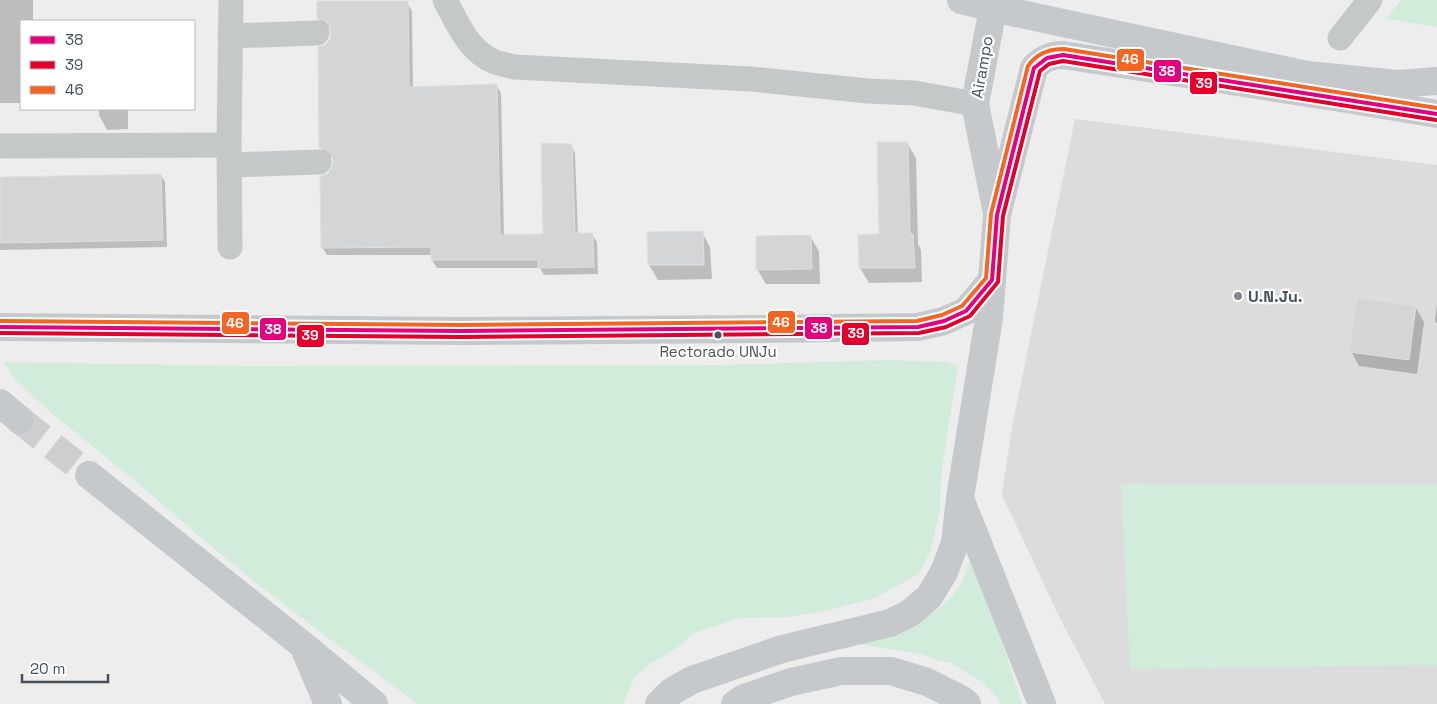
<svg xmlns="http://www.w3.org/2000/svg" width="1437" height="704" viewBox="0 0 1437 704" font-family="'Space Grotesk',sans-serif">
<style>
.education{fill:#dcdcdd}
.green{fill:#d2ecdb}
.shadow{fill:#0003}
.building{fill:#d4d5d6;stroke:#dfdfe0}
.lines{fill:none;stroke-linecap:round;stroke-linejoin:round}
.secondary-tunnel{stroke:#cccecf;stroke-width:28;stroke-dasharray:28 14;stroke-linecap:butt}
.minor{stroke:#c5c8c9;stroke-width:25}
.secondary{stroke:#c6c9cc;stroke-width:28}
.bus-1-casing{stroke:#fff;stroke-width:8}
.bus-2-casing{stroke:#fff;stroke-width:8}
.bus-3-casing{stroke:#fff;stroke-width:8}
.bus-1{stroke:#e5007d;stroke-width:4}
.bus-2{stroke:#e4002b;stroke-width:4}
.bus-3{stroke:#f26522;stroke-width:4}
.poi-dot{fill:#81888d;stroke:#fff;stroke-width:2}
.bus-dot{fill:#465159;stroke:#fff;stroke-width:2}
.labels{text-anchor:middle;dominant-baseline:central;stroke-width:4.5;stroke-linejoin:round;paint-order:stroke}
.bus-label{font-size:15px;fill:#465159;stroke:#fff}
.street-label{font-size:16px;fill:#465159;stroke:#fff}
.poi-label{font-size:16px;font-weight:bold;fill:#465159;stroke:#fff;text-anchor:start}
.line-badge{stroke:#fff;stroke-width:2}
.badge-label{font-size:14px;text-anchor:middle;font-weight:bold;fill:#fff}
</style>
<rect width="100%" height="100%" fill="#eeeded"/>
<!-- education -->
<polygon class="education" points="1075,119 1437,165 1437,704 1105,704 1059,616 1002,495 1012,427"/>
<!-- green -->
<g class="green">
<polygon points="1401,0 1437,0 1437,27 1386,19"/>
<polygon points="887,360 947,362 958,366 941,476 940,510 931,550 919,574 875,598 833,609 790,617 740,618 692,634 678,647 650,664 635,677 623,704 418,704 332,641 266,591 194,532 146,490 49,411 13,378 4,362 246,366 719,365"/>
<polygon points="1121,484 1437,485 1437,665 1130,669"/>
<path d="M971,556L1004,648L1022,704H1002L994,694L982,682L951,663L936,660L924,655L859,644C898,630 938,621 960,585C965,577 968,565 971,556Z"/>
</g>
<!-- shadow -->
<g class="shadow">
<polygon points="0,0 33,0 33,21 21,21 21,103 0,103"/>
<polygon points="407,3 412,11 413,88 496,85 501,93 504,236 544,235 571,145 575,153 578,235 592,234 597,242 598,274 544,275 540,268 437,268 432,260 432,255 327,255 322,247 328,175 333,170 335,162 332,157 325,156 320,147 326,46 331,40 332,30 329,28 323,27 318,18"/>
<polygon points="99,20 117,20 118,21 99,21"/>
<polygon points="99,109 128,109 128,129 107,130 99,115"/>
<polygon points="907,143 916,158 918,244 921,250 922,282 869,283 860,268 880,236"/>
<polygon points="161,175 165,182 167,247 0,250 0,178"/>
<polygon points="702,232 710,247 712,279 658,280 649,265"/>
<polygon points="810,236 819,251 820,284 766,284 757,269"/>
<polygon points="1437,304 1437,324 1435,321"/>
<polygon points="1416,308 1424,322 1417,374 1359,366 1351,351"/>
</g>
<!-- building -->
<g class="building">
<polygon points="317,1 408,1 409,87 497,84 500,235 543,234 541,143 572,144 575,233 593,233 594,267 538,268 538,260 431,260 431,247 321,248 320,176 327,174 331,169 333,162 331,154 326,150 319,148 318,47 325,45 330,39 331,33 329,25 323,20 317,19"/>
<polygon points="877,142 908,142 910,234 913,234 915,268 859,268 858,235 879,234"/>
<polygon points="161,174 163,240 0,243 0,177"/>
<polygon points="703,231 704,265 648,265 647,232"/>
<polygon points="811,235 812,269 756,270 756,236"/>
<polygon points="1357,298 1416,306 1409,360 1349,352"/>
</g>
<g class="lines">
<!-- secondary-tunnel -->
<polyline class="secondary-tunnel" points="20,420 89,475"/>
<!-- minor -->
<g class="minor">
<path d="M445,0C458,24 468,51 495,62C501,64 508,65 514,67L751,79L868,91L914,93L975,104"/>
<polyline points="230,36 317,33"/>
<polyline points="1340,38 1370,0"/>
<polyline points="0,146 229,145"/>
<polyline points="230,165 319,162"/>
<polyline points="230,247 229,145 231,0"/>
</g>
<!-- secondary -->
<g class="secondary">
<polyline points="961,0 993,8 1307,75 1398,84 1437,81"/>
<polyline points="993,8 975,104 996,208"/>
<polyline points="0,327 462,331 755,329 918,327 944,321 966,311 992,280"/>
<polyline points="0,403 20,420"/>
<polyline points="89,475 304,646 374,704"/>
<polyline points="961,501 1042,704"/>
<polyline points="305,650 328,704"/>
<path d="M659,704L671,692L692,680L782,649L890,623L910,613L929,597L944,572L955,543L960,498L989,318L997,215L1034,68C1042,59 1050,55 1063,55L1334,97L1437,114"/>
<polyline points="735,704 744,698 791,682 841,671 891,671 927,682 961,699 967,704"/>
</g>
<defs>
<polyline id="bus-1" points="0,327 462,331 918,327 944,321 966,311 992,280 997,215 1034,68 1047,58 1063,55 1437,114"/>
<polyline id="bus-2" points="0,333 462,337 919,333 946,327 970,316 998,282 1003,216 1040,71 1049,64 1063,61 1436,120"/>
<path id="bus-3" d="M0,321L462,325L917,321L942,315L962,306L986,278L991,214L1028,66C1036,54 1049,49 1064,49L1437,108"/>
</defs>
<!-- bus-1 casing -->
<use href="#bus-1" class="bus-1-casing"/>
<!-- bus-2 casing -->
<use href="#bus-2" class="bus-2-casing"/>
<!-- bus-3 casing -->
<use href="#bus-3" class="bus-3-casing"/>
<!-- bus-1 -->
<use href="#bus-1" class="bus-1"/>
<!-- bus-2 -->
<use href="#bus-2" class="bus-2"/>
<!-- bus-3 -->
<use href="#bus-3" class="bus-3"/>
</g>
<!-- markers -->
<circle class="poi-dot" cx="1238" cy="296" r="5"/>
<circle class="bus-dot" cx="718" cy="335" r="4.5"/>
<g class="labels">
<!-- bus labels -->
<g class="bus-label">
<text x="718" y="351">Rectorado UNJu</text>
</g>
<!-- street labels -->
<g class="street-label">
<text transform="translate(982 67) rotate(-80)">Airampo</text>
</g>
<!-- poi labels -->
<g class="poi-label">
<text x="1248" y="296">U.N.Ju.</text>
</g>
</g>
<g class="line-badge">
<rect x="1116" y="48" width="29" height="24" rx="5" fill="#f26522"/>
<rect x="1153" y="59" width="29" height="24" rx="5" fill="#e5007d"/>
<rect x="1189" y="71" width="29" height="24" rx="5" fill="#e4002b"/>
<rect x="767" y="310" width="29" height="24" rx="5" fill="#f26522"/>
<rect x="221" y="311" width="29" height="24" rx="5" fill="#f26522"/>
<rect x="804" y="316" width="29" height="24" rx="5" fill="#e5007d"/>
<rect x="259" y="317" width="28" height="24" rx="5" fill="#e5007d"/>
<rect x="841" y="322" width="29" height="24" rx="5" fill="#e4002b"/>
<rect x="296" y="324" width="29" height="24" rx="5" fill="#e4002b"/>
</g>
<g class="badge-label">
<text x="1130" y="64">46</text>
<text x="1167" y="76">38</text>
<text x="1204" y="88">39</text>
<text x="781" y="327">46</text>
<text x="235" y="328">46</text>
<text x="819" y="333">38</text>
<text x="273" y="334">38</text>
<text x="856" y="338">39</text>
<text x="310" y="340">39</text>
</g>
<!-- legend -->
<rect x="20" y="20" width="175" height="90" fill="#ffffff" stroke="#b5b9bd"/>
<rect x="30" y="36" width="25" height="8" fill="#e5007d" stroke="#b5b9bd"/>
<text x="65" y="45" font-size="15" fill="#465159">38</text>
<rect x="30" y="61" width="25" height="8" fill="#e4002b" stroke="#b5b9bd"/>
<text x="65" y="70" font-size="15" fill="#465159">39</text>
<rect x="30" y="86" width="25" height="8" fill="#f26522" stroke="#b5b9bd"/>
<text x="65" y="95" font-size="15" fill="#465159">46</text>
<!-- scale -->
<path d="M22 674v8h86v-8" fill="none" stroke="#465159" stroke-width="2.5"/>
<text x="30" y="674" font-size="15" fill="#465159" stroke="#ffffff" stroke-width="4" paint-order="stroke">20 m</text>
</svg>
